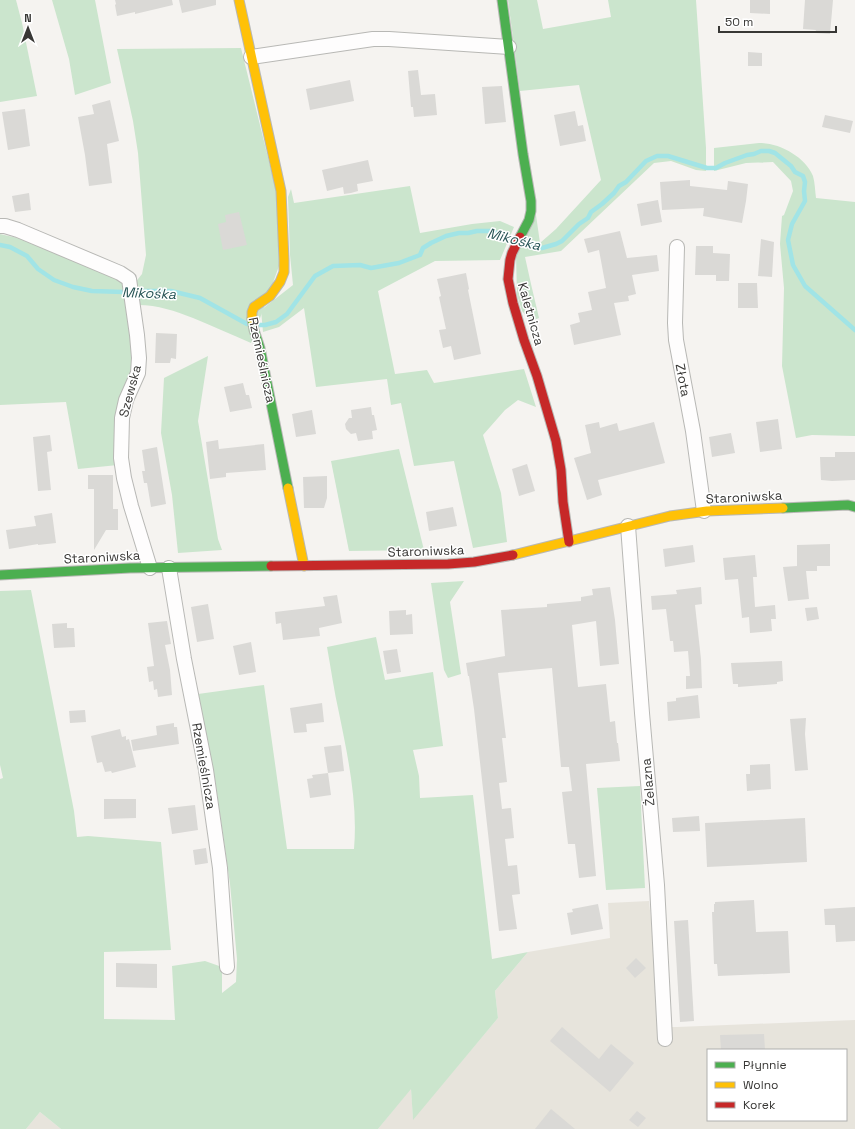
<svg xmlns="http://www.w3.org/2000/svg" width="855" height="1129" viewBox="0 0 855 1129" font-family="'Space Grotesk',sans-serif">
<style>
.built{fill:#e7e4dc;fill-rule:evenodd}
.green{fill:#cbe5cd}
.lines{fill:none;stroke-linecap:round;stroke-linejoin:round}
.stream{stroke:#a1e4e6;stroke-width:4.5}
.building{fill:#dad9d6}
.street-casing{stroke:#b8b8b5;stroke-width:16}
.fast-casing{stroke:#b8b8b5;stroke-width:11}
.slow-casing{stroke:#b8b8b5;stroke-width:11}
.jam-casing{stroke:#b8b8b5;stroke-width:11}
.street{stroke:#fefdfd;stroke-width:14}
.fast{stroke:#4caf50;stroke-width:9}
.slow{stroke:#ffc107;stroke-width:9}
.jam{stroke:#c62828;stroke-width:9}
.labels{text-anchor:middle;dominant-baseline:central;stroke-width:3;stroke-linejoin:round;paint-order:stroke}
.street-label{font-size:13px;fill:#383735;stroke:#fff}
.water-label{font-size:14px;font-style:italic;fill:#285556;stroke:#fff}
</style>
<rect width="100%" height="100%" fill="#f5f3f0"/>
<!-- built -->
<g class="built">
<path d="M649,901L662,1027H677L855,1020V1129H378L411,1088L413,1119L498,1018L495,991L528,952L610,938L608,903ZM708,1050H846V1120H708Z"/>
<polygon points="40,1112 61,1129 26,1129"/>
</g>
<!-- green -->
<g class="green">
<polygon points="0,0 16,0 22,23 37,96 0,102"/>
<polygon points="52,0 95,0 111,83 75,95 69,59"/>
<polygon points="508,0 537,0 543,29 611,17 608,0 696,0 706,148 706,171 696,170 671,161 654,163 561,251 525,257 531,284 539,318 531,321 522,311 517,295 516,255 536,215 540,243 556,229 601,180 579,85 520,91"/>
<path d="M241,48L278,198L279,266L251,343C231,334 212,326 193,318C175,311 158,305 138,305L134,284L142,274L146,255L138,153L133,121L117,49Z"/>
<path d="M759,143C780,143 805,157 813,176C815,183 815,191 816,198L855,202V436L812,435L796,438L782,366L784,288L780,244L782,216L784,215L793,191L791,181L773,162L746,163L714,171V148Z"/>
<polygon points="410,186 420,233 472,224 500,221 514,227 500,260 435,261 378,291 395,374 427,370 434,383 524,369 536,407 518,400 505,410 483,435 501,493 507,542 473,548 454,461 414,466 401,403 391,405 387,379 316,387 304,308 279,327 263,332 261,310 293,285 290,255 288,197 291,189 294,203"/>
<polygon points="0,234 26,240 125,283 137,362 118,465 78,469 66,402 0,405"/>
<polygon points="208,356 198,421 218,539 222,550 178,553 172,495 161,433 164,378"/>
<polygon points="399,449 424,550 349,551 331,461"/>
<polygon points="464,581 450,602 461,674 448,678 444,670 431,583"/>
<path d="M31,590L65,765L74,811L77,837L88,836L161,842L171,950L104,952V1019L175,1020L172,966L205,961L222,967V993L236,982L237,959L230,884L216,786L198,694L264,685L287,849H354C358,804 348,757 339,713C334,691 331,669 327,647L376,637L385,680L433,672L443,746L413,750L419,776L420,798L473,795L492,959L528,952L495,991L498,1018L413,1120L411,1089L378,1129H61L40,1112L26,1129H0V779L3,778L0,765V591Z"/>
<polygon points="640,786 645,888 606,890 597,788"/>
</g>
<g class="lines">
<!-- stream -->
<g class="stream">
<polyline points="523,243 534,247 542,248 556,244 562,241 579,224 588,218 591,212 602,204 614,193 619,186 626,182 646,161 657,156 668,156 707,168 716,168 725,163 747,155 754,154 761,151 769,151 775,153 791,166 795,172 803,176 805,182 804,191 805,201 792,224 788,240 793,265 805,286 855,330"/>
<polyline points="0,245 10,247 27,256 38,269 54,280 73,287 92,291 124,292 137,291 171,291 200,298 247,324"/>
<polyline points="257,325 265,325 276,322 287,314 315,276 333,266 360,265 371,268 399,263 420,255 423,248 431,243 446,236 459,233 468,233 477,231 492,231 514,240"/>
</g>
</g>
<!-- building -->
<g class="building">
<polygon points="115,0 172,0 173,5 135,14 135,12 117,16 115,5 116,4"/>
<polygon points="179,0 216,0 216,5 182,13"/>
<polygon points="750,0 770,0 770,14 750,13"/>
<polygon points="805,0 833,0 830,34 815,33 816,30 803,29"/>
<polygon points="748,52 762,53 762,66 748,66"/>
<polygon points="418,70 421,95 435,94 437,115 414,117 413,107 411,107 408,71"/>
<polygon points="350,80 354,101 310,110 306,89"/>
<polygon points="502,86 506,122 485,124 482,87"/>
<polygon points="110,100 119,141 107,144 112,183 89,186 85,155 78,117 94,114 92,105"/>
<polygon points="25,109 30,146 8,150 2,112"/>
<polygon points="575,111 578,126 583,125 586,141 560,146 554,115"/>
<polygon points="825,115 853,121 850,133 822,127"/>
<polygon points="368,160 373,181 357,184 358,191 351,193 344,194 343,187 327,191 322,170"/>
<polygon points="690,180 690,186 727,190 728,181 748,184 746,201 742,223 703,216 704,208 662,210 660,182"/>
<polygon points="29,193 31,210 15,212 12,196"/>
<polygon points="658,200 662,222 641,226 637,204"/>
<polygon points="239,212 247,245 223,250 218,224 226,222 225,215"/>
<polygon points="620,231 627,258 657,255 659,271 632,275 636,294 628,296 629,301 614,303 621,335 574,345 570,325 580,322 578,313 592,310 588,292 606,288 599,250 588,253 584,239"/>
<polygon points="761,239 774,242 772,277 758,276"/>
<polygon points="696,246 713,246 713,253 730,254 729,281 716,281 716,275 695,275"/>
<polygon points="466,273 469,289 468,290 481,354 454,360 451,346 443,348 439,330 446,329 439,297 441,296 437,279"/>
<polygon points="738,283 757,283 758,308 738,308"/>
<polygon points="156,333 177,334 176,359 171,358 170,363 155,363"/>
<polygon points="243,383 246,395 249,395 252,408 230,412 224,387"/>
<polygon points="371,407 372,415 374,415 377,430 372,431 373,439 358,441 356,433 351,434 346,429 345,424 349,418 352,418 351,410"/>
<polygon points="312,410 316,434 296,437 292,414"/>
<polygon points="778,419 782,449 760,452 756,422"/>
<polygon points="599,422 600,428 617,423 619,431 654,422 665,463 598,480 602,495 587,500 574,458 591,453 585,425"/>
<polygon points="731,433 735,453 712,457 709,437"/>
<polygon points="50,435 52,451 47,452 51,490 38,491 33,437"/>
<polygon points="218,440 219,449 264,444 266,470 226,473 226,477 210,479 206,442"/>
<polygon points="157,447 166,504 151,507 147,483 144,483 142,471 145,471 142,450"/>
<polygon points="835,452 855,452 855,480 832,481 821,480 820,457 835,457"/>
<polygon points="527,464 535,491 519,496 512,469"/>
<polygon points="88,475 113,475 113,509 118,509 118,530 106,530 94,550 94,489 88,489"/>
<polygon points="327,476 327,498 324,508 304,508 303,477"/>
<polygon points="453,507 457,526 429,531 426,512"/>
<polygon points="52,513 56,543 38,545 38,544 9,549 6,530 36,526 34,516"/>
<polygon points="830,544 830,566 817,566 817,571 806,571 809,599 788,601 783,567 797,566 797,545"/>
<polygon points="693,545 695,562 665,567 663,549"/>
<polygon points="755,555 757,577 753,577 755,607 775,605 776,619 771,619 772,631 750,633 749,617 742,618 738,579 725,580 723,558"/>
<polygon points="610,587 615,620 619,664 600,666 596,621 572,625 578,687 606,684 610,722 615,721 617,743 618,743 620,761 586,764 596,876 579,878 575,844 568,844 562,792 572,791 569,767 561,767 552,668 498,673 506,738 502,738 507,782 499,783 502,809 511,808 514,838 505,839 508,866 517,865 520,894 512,895 517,929 499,931 474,709 469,676 468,676 466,663 505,656 501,610 547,607 547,604 581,601 581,597 593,595 592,589"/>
<polygon points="701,587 702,604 695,605 701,659 702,688 686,689 686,676 690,676 688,651 674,652 673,641 670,641 666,609 652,610 651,596 677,594 676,590"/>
<polygon points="337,595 342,623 319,628 320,636 283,640 281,623 276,624 275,612 325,606 323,597"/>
<polygon points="208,604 214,639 197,642 191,607"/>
<polygon points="817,607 819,619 807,621 805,608"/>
<polygon points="406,610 406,615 412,614 413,634 390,635 389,611"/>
<polygon points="167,621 171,644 165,645 170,670 172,695 158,697 157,689 154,690 153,681 149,682 147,667 154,666 148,623"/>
<polygon points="67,623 67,628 74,628 75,647 54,648 52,624"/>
<polygon points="251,642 256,672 239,675 233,646"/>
<polygon points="397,649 401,672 387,674 383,651"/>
<polygon points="782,661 783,681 777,682 777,684 738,687 738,684 733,684 731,663"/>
<polygon points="698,695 700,718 668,721 667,702 676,701 676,698"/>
<polygon points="322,703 324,722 306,724 307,732 294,733 290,708"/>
<polygon points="85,710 86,722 70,723 69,711"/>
<polygon points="806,718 805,734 808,770 795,771 790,719"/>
<polygon points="174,723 174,727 177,727 179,744 133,751 131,740 157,735 156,726"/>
<polygon points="120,729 122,737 126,736 126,740 129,739 136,767 112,773 111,771 105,772 102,762 97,763 91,736"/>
<polygon points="341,745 344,771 328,773 324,747"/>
<polygon points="770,764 771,789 747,791 746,774 750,774 750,765"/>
<polygon points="328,773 331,795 310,798 307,779 313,778 312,775"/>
<polygon points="104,799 136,799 136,818 104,819"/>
<polygon points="195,805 198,830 172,834 168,808"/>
<polygon points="699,816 700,831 673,832 672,818"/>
<polygon points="805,818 807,862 707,867 705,823"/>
<polygon points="206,848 208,863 195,865 193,850"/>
<polygon points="754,900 756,932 788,931 790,973 718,976 717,964 714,964 712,912 714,912 714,904 715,904 715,902"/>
<polygon points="598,904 603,929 571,935 567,913 573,912 572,909"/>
<polygon points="855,907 855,941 836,942 835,925 825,925 824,909"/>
<polygon points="688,920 694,1021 680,1022 674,921"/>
<polygon points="636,958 646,968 635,978 626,968"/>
<polygon points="116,963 157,964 157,988 116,987"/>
<polygon points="562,1027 599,1059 611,1044 634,1063 610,1092 550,1041"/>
<polygon points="764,1034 765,1050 721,1050 720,1035"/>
<polygon points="551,1109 575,1129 535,1129"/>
<polygon points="637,1111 646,1118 638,1127 629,1120"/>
</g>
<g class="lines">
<defs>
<g id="street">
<polyline points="251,57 373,39 389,39 509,47"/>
<polyline points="0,226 5,226 18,230 120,273 129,279 137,335 139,358 138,373 126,400 122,418 121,458 124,478 131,506 150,568"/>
<polyline points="677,247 675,323 676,340 693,431 704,511"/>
<polyline points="628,526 642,713 657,885 665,1039"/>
<polyline points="169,568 184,659 206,770 220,868 227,967"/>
</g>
<g id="fast">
<polyline points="502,0 523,154 531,201 531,211 529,220 520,237"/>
<polyline points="252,319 254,330 260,348 288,488"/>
<polyline points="783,508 848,505 855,507"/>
<polyline points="0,575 130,568 271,566"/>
</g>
<g id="slow">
<polyline points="239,0 281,191 284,260 284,272 280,282 270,296 254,307 252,312 252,319"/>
<polyline points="288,488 304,566"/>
<polyline points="513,555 670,516 707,511 783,508"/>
</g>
<g id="jam">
<polyline points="520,237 512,253 510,260 508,279 513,303 524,340 537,376 556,441 561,470 563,502 569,542"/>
<polyline points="271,566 448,564 474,562 513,555"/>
</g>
</defs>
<!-- street casing -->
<use href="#street" class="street-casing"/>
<!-- fast casing -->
<use href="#fast" class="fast-casing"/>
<!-- slow casing -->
<use href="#slow" class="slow-casing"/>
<!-- jam casing -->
<use href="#jam" class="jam-casing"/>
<!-- street -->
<use href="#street" class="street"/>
<!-- fast -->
<use href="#fast" class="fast"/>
<!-- slow -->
<use href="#slow" class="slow"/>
<!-- jam -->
<use href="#jam" class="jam"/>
</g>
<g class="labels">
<!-- street labels -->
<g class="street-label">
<text transform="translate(531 314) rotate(74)">Kaletnicza</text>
<text transform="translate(262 360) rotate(78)">Rzemieślnicza</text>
<text transform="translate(683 380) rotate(79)">Złota</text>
<text transform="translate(130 391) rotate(-75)">Szewska</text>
<text transform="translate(744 497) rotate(-3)">Staroniwska</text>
<text transform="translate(426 551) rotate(-2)">Staroniwska</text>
<text transform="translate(102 557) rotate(-3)">Staroniwska</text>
<text transform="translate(204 766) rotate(80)">Rzemieślnicza</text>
<text transform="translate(648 782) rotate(-95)">Żelazna</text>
</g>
<!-- water labels -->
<g class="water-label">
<text transform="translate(514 239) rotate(14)">Mikośka</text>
<text transform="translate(149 293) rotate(2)">Mikośka</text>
</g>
</g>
<!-- legend -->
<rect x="707" y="1049" width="140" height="72" fill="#ffffff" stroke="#afafae"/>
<rect x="715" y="1062" width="20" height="6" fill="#4caf50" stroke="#afafae"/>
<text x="743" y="1069" font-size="12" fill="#383735">Płynnie</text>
<rect x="715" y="1082" width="20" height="6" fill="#ffc107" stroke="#afafae"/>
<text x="743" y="1089" font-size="12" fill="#383735">Wolno</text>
<rect x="715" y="1102" width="20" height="6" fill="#c62828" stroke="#afafae"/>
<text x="743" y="1109" font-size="12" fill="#383735">Korek</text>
<!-- north arrow -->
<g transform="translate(28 28)" stroke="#ffffff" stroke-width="3" paint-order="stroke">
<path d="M0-3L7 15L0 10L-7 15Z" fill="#383735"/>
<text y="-6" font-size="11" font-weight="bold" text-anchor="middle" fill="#383735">N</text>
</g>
<!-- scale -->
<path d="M719 26v6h117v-6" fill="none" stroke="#383735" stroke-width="2"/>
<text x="725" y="26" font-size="12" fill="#383735" stroke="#ffffff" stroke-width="3" paint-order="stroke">50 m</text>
</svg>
